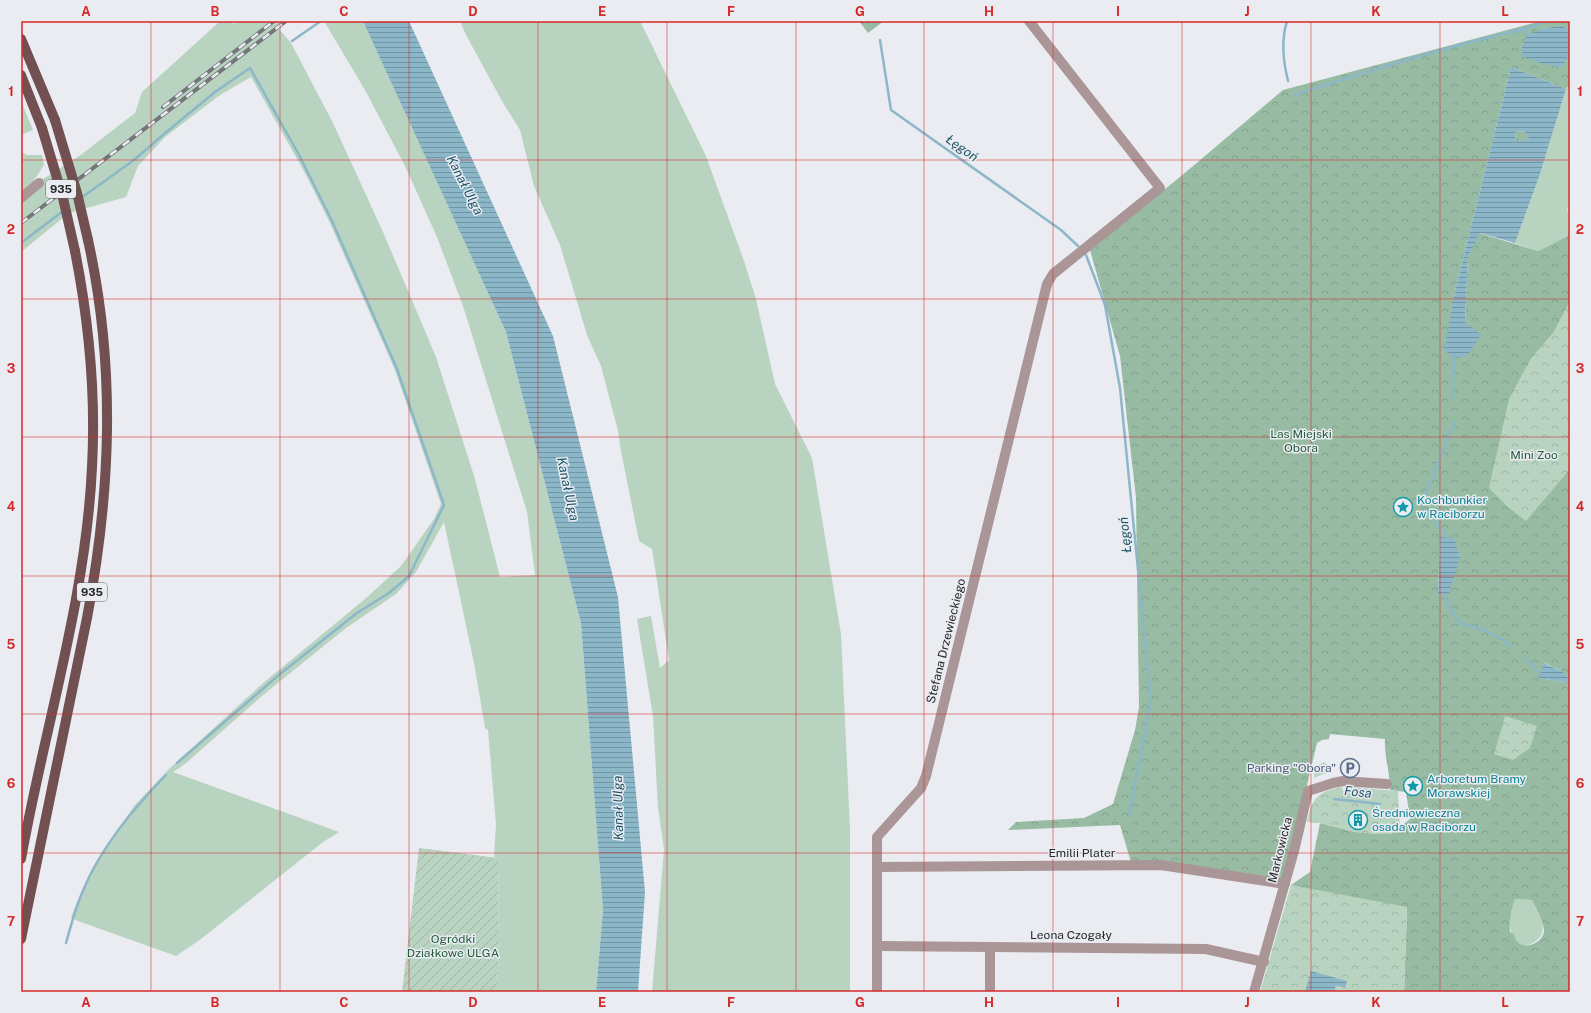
<svg xmlns="http://www.w3.org/2000/svg" width="1591" height="1013" viewBox="0 0 1591 1013" font-family="'Public Sans',sans-serif">
<style>
.grass{fill:#b9d3c1}
.forest{fill:url(#forest-crowns);fill-rule:evenodd}
.park{fill:url(#park-crowns)}
.garden{fill:url(#garden-furrows)}
.water{fill:url(#water-rules);fill-rule:evenodd}
.lines{fill:none;stroke-linecap:round;stroke-linejoin:round}
.stream{stroke:#8cb7c9;stroke-width:2.5}
.minor{stroke:#aa9697;stroke-width:10}
.major{stroke:#725051;stroke-width:10}
.rail-casing{stroke:#75767a;stroke-width:4}
.rail{stroke:#eaecf2;stroke-width:2.5;stroke-dasharray:8;stroke-linecap:butt}
.major-bridge{stroke:#725051;stroke-width:10}
.grid{fill:none;stroke:#d62828;stroke-width:1;stroke-opacity:0.55}
.labels{text-anchor:middle;dominant-baseline:central;stroke-width:3;stroke-linejoin:round;paint-order:stroke}
.shield{fill:#eaecf2;stroke:#606165;stroke-width:1}
.shield-label{font-size:11px;font-weight:bold;fill:#252628}
.park-label{font-size:12px;fill:#225c3b;stroke:#eaecf2}
.culture-label{font-size:12px;fill:#0d838f;stroke:#eaecf2;text-anchor:start}
.street-label{font-size:12px;fill:#252628;stroke:#eaecf2}
.service-label{font-size:12px;fill:#4e5e75;stroke:#eaecf2;text-anchor:end}
.water-label{font-size:13px;font-style:italic;fill:#1c5568;stroke:#eaecf2}
.neatline{fill:none;stroke:#d62828;stroke-width:1.5}
.grid-label{font-size:13px;text-anchor:middle;font-weight:bold;fill:#d62828}
</style>
<defs>
<pattern id="forest-crowns" width="20" height="18" patternUnits="userSpaceOnUse"><rect width="20" height="18" fill="#97bca3"/><path d="M2 6a3 3 0 1 1 6 0M12 15a3 3 0 1 1 6 0" fill="none" stroke="#82a18c"/></pattern>
<pattern id="park-crowns" width="20" height="18" patternUnits="userSpaceOnUse"><rect width="20" height="18" fill="#b9d3c1"/><path d="M2 6a3 3 0 1 1 6 0M12 15a3 3 0 1 1 6 0" fill="none" stroke="#9fb5a6"/></pattern>
<pattern id="garden-furrows" width="10" height="10" patternUnits="userSpaceOnUse"><rect width="10" height="10" fill="#b9d3c1"/><path d="M-1 1l2-2M0 10L10 0M9 11l2-2" fill="none" stroke="#9fb5a6"/></pattern>
<pattern id="water-rules" width="6" height="5" patternUnits="userSpaceOnUse"><rect width="6" height="5" fill="#8cb7c9"/><path d="M0 2.5h6" fill="none" stroke="#7295a3"/></pattern>
</defs>
<rect width="100%" height="100%" fill="#eaecf2"/>
<!-- grass -->
<g class="grass">
<polygon points="218,21 229,21 234,24 238,21 289,21 279,29 291,43 333,123 383,232 436,357 475,479 500,577 535,575 527,512 463,306 437,237 405,166 365,90 324,21 363,21 366,26 506,332 581,623 603,910 596,992 497,992 499,943 498,858 494,857 496,824 488,730 485,728 474,663 444,522 416,572 396,594 346,628 263,695 185,764 173,772 339,832 323,842 201,939 176,956 78,921 71,917 91,870 134,806 169,769 262,684 365,599 401,566 434,519 441,504 395,370 330,223 306,175 251,77 220,95 165,137 138,166 126,197 69,213 21,252 21,152 27,155 42,155 44,165 31,185 48,176 82,154 135,113 142,92 218,23"/>
<polygon points="460,21 640,21 706,156 744,261 756,299 775,384 812,458 841,634 850,829 850,992 652,992 664,849 658,808 653,716 637,619 651,616 660,668 669,660 652,549 639,541 620,446 618,431 601,366 587,335 560,245 534,186 520,130 502,101 466,35"/>
<polygon points="1570,83 1570,202 1567,210 1570,215 1570,235 1538,251 1515,243 1540,174 1566,89"/>
<polygon points="21,101 33,130 21,135"/>
<path d="M1324,762L1327,764L1326,773L1314,778C1314,770 1316,765 1324,762Z"/>
<path d="M1515,899L1532,900C1538,912 1550,930 1537,940C1531,945 1527,946 1519,945C1506,928 1508,917 1515,899Z"/>
</g>
<!-- forest -->
<g class="forest">
<polygon points="859,21 884,21 868,33"/>
<path d="M1541,21H1570V33V30L1563,67L1570,52V83L1566,89L1511,67L1455,291L1451,315L1465,322L1468,257L1479,233L1538,251L1570,235V679L1563,672L1545,663L1539,678L1570,683V992H1404L1407,909L1317,905L1291,885L1310,872L1320,823L1355,832L1391,834L1410,819L1406,792L1390,790C1390,772 1384,755 1385,739L1330,734L1329,739L1322,740L1317,743L1284,882L1131,862L1120,825L1008,830L1016,822L1084,818L1113,804L1135,730L1139,707L1136,498L1120,356L1090,250L1186,172L1283,90ZM1440,537L1460,556L1438,595ZM1515,899L1532,900C1536,908 1543,920 1544,930C1545,943 1518,955 1514,934L1510,932C1509,919 1511,910 1515,899Z"/>
<polygon points="1524,131 1530,138 1523,141 1515,141 1516,132"/>
</g>
<!-- park -->
<g class="park">
<polygon points="1569,303 1570,304 1570,469 1526,521 1508,507 1489,488 1509,399 1531,358 1553,333"/>
<polygon points="1505,716 1537,726 1530,748 1513,760 1494,754"/>
<path d="M1342,787L1343,791L1349,790V787L1398,791L1400,826L1391,834H1372L1355,832L1320,823L1307,822C1312,798 1318,791 1342,787Z"/>
<polygon points="1291,885 1407,907 1404,992 1260,992"/>
</g>
<!-- garden -->
<polygon class="garden" points="419,848 498,858 499,943 497,992 402,992"/>
<!-- water -->
<g class="water">
<polygon points="363,21 409,21 553,336 618,597 645,892 638,992 596,992 603,910 581,623 506,332"/>
<polygon points="1561,26 1570,30 1570,52 1563,67 1543,64 1522,56 1522,46 1527,35 1542,29"/>
<path d="M1511,67L1566,89L1540,174L1515,243L1480,233L1468,257L1465,322L1481,335L1467,356L1454,358L1444,350L1455,291ZM1524,131L1529,138L1523,141H1515L1516,132Z"/>
<polygon points="1440,537 1454,538 1460,557 1449,594 1438,595"/>
<polygon points="1544,663 1563,672 1570,679 1570,683 1538,678"/>
<polygon points="1311,971 1347,981 1345,988 1336,985 1334,992 1305,992"/>
</g>
<g class="lines">
<!-- stream -->
<g class="stream">
<polyline points="873,21 875,24"/>
<path d="M1287,21C1281,40 1283,61 1288,81"/>
<polyline points="1524,29 1548,21"/>
<polyline points="880,40 891,110 1061,230 1078,246"/>
<polyline points="292,41 321,21"/>
<path d="M1295,95C1370,70 1446,47 1523,29L1527,35"/>
<polyline points="81,198 134,160 164,134 215,92 250,68 298,153 332,221 397,369 444,505 409,576 389,593 357,613 280,674 177,763"/>
<polyline points="21,243 63,211"/>
<polyline points="1086,255 1105,305 1120,388 1151,701 1129,815"/>
<polyline points="1452,399 1454,358"/>
<polyline points="1421,506 1455,421"/>
<polyline points="1425,509 1447,537"/>
<path d="M1444,594L1449,607L1460,623C1477,628 1498,634 1511,646"/>
<polyline points="1524,658 1532,664 1537,671 1540,673"/>
<polyline points="1334,799 1380,804"/>
<path d="M66,943C71,926 75,909 82,893C100,848 133,809 166,775"/>
</g>
<!-- minor -->
<g class="minor">
<polyline points="21,198 39,183"/>
<polyline points="877,867 1161,865 1285,884"/>
<polyline points="877,946 1206,949 1264,962"/>
<polyline points="877,992 877,837 921,788 926,776 1047,284 1053,274 1160,188 1029,21"/>
<polyline points="990,992 990,947"/>
<polyline points="1254,992 1294,851 1308,791 1333,783 1343,781 1387,784"/>
</g>
<!-- major -->
<g class="major">
<polyline points="21,39 55,120"/>
<polyline points="21,75 42,128"/>
<path d="M21,859C44,729 86,600 92,467C96,394 89,322 75,251"/>
<path d="M21,939L87,618C111,491 116,367 88,240"/>
</g>
<defs>
<g id="rail">
<polyline points="163,107 274,21"/>
<polyline points="21,223 286,21"/>
</g>
</defs>
<!-- rail casing -->
<use href="#rail" class="rail-casing"/>
<!-- rail -->
<use href="#rail" class="rail"/>
<!-- major-bridge -->
<g class="major-bridge">
<polyline points="55,120 77,193 88,240"/>
<polyline points="42,128 63,198 75,251"/>
</g>
</g>
<!-- grid -->
<path class="grid" d="M151,21V992M280,21V992M409,21V992M538,21V992M667,21V992M796,21V992M924,21V992M1053,21V992M1182,21V992M1311,21V992M1440,21V992M21,160H1570M21,299H1570M21,437H1570M21,576H1570M21,714H1570M21,853H1570"/>
<!-- icons -->
<defs>
<symbol id="sight-ring" viewBox="-11 -11 22 22"><circle r="9.5" fill="#eaecf2" stroke="#0f9aa8" stroke-width="1.5"/><path d="M0-6L1.8-2.2L6-1.7L2.9 1.2L3.7 5.4L0 3.3L-3.7 5.4L-2.9 1.2L-6-1.7L-1.8-2.2Z" fill="#0f9aa8"/></symbol>
<symbol id="parking-ring" viewBox="-11 -11 22 22"><circle r="9.5" fill="#eaecf2" stroke="#5c6f8a" stroke-width="1.5"/><path d="M-3.5-5.5H1a3.5 3.5 0 0 1 0 7H-1V5.5H-3.5ZM-1-3.4V-.6H.8a1.4 1.4 0 0 0 0-2.8Z" fill="#5c6f8a"/></symbol>
<symbol id="building-ring" viewBox="-11 -11 22 22"><circle r="9.5" fill="#eaecf2" stroke="#0f9aa8" stroke-width="1.5"/><path d="M-4-6H4V6H1V3H-1V6H-4ZM-2.5-4.3h1.7v1.8h-1.7ZM.8-4.3h1.7v1.8H.8ZM-2.5-1h1.7V.8h-1.7ZM.8-1h1.7V.8H.8Z" fill="#0f9aa8"/></symbol>
</defs>
<g fill-rule="evenodd">
<use href="#sight-ring" x="1392" y="496" width="22" height="22"/>
<use href="#parking-ring" x="1339" y="757" width="22" height="22"/>
<use href="#sight-ring" x="1402" y="775" width="22" height="22"/>
<use href="#building-ring" x="1347" y="809" width="22" height="22"/>
</g>
<g class="labels">
<!-- shield labels -->
<g class="shield">
<rect x="46" y="180" width="30" height="18" rx="3"/>
<rect x="77" y="583" width="30" height="18" rx="3"/>
</g>
<g class="shield-label">
<text x="61" y="189">935</text>
<text x="92" y="592">935</text>
</g>
<!-- park labels -->
<g class="park-label">
<text x="1301" y="434">Las Miejski<tspan x="1301" dy="14">Obora</tspan></text>
<text x="1534" y="455">Mini Zoo</text>
<text x="453" y="939">Ogródki<tspan x="453" dy="14">Działkowe ULGA</tspan></text>
</g>
<!-- culture labels -->
<g class="culture-label">
<text x="1417" y="500">Kochbunkier<tspan x="1417" dy="14">w Raciborzu</tspan></text>
<text x="1427" y="779">Arboretum Bramy<tspan x="1427" dy="14">Morawskiej</tspan></text>
<text x="1372" y="813">Średniowieczna<tspan x="1372" dy="14">osada w Raciborzu</tspan></text>
</g>
<!-- street labels -->
<g class="street-label">
<text transform="translate(946 641) rotate(-76)">Stefana Drzewieckiego</text>
<text transform="translate(1280 850) rotate(-76)">Markowicka</text>
<text x="1082" y="853">Emilii Plater</text>
<text x="1071" y="935">Leona Czogały</text>
</g>
<!-- service labels -->
<g class="service-label">
<text x="1336" y="768">Parking "Obora"</text>
</g>
<!-- water labels -->
<g class="water-label">
<text transform="translate(962 148) rotate(35)">Łęgoń</text>
<text transform="translate(465 185) rotate(63)">Kanał Ulga</text>
<text transform="translate(568 489) rotate(78)">Kanał Ulga</text>
<text transform="translate(1125 535) rotate(-96)">Łęgoń</text>
<text transform="translate(1358 792) rotate(6)">Fosa</text>
<text transform="translate(618 808) rotate(-91)">Kanał Ulga</text>
</g>
</g>
<!-- border -->
<rect width="1591" height="1013" fill="none" stroke="#eaecf2" stroke-width="44"/>
<rect x="22" y="22" width="1547" height="969" class="neatline"/>
<g class="grid-label">
<text x="86" y="16">A</text>
<text x="215" y="16">B</text>
<text x="344" y="16">C</text>
<text x="473" y="16">D</text>
<text x="602" y="16">E</text>
<text x="731" y="16">F</text>
<text x="860" y="16">G</text>
<text x="989" y="16">H</text>
<text x="1118" y="16">I</text>
<text x="1247" y="16">J</text>
<text x="1376" y="16">K</text>
<text x="1505" y="16">L</text>
<text x="11" y="96">1</text>
<text x="1580" y="96">1</text>
<text x="11" y="234">2</text>
<text x="1580" y="234">2</text>
<text x="11" y="373">3</text>
<text x="1580" y="373">3</text>
<text x="11" y="511">4</text>
<text x="1580" y="511">4</text>
<text x="11" y="649">5</text>
<text x="1580" y="649">5</text>
<text x="11" y="788">6</text>
<text x="1580" y="788">6</text>
<text x="11" y="926">7</text>
<text x="1580" y="926">7</text>
<text x="86" y="1007">A</text>
<text x="215" y="1007">B</text>
<text x="344" y="1007">C</text>
<text x="473" y="1007">D</text>
<text x="602" y="1007">E</text>
<text x="731" y="1007">F</text>
<text x="860" y="1007">G</text>
<text x="989" y="1007">H</text>
<text x="1118" y="1007">I</text>
<text x="1247" y="1007">J</text>
<text x="1376" y="1007">K</text>
<text x="1505" y="1007">L</text>
</g>
</svg>
